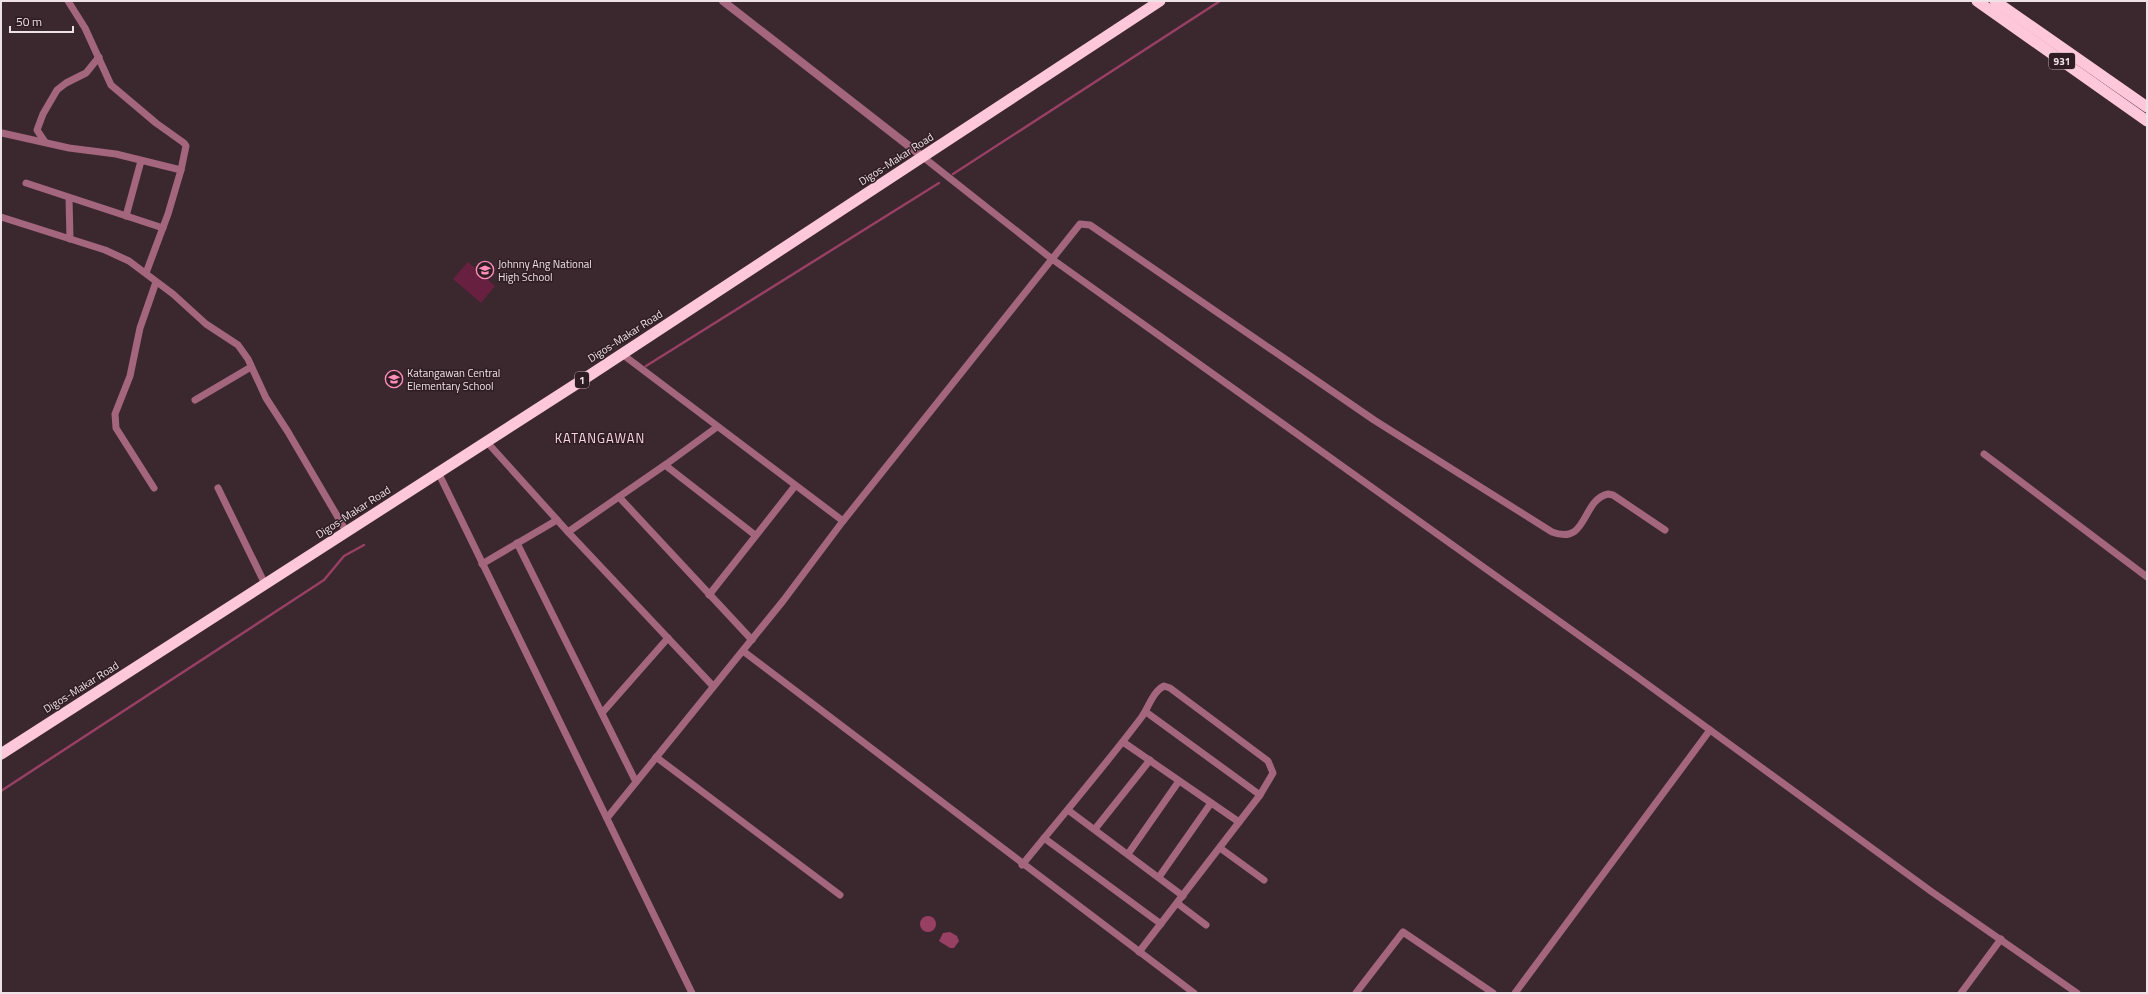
<svg xmlns="http://www.w3.org/2000/svg" width="2148" height="994" viewBox="0 0 2148 994" font-family="'Titillium Web',sans-serif">
<style>
.green{fill:#67203f}
.water{fill:#983f64}
.lines{fill:none;stroke-linecap:round;stroke-linejoin:round}
.stream{stroke:#983f64;stroke-width:2.5}
.minor{stroke:#a3667c;stroke-width:7}
.tertiary{stroke:#a3667c;stroke-width:8}
.trunk{stroke:#fec8da;stroke-width:11}
.labels{text-anchor:middle;dominant-baseline:central;stroke-width:3;stroke-linejoin:round;paint-order:stroke}
.shield{fill:#301d24;stroke:#b6a7ac;stroke-width:1}
.shield-label{font-size:10px;font-weight:bold;fill:#efe2e6}
.street-label{font-size:11px;fill:#efe2e6;stroke:#301d24}
.poi-label{font-size:11px;fill:#efe2e6;stroke:#301d24;text-anchor:start}
.quarter-label{font-size:13px;letter-spacing:1px;fill:#f7d6e0;stroke:#301d24}
</style>
<rect width="100%" height="100%" fill="#3b272e"/>
<!-- green -->
<polygon class="green" points="468,262 495,286 481,303 453,279"/>
<!-- water -->
<g class="water">
<circle cx="928" cy="924" r="8"/>
<polygon points="950,932 957,936 959,941 954,948 950,948 939,941 943,933"/>
</g>
<g class="lines">
<!-- stream -->
<g class="stream">
<polyline points="953,174 1220,1"/>
<polyline points="646,366 939,183"/>
<polyline points="1,791 324,580 344,556 364,545"/>
</g>
<!-- minor -->
<g class="minor">
<polyline points="68,1 85,28 111,85 156,123 184,143 186,146 181,170"/>
<polyline points="2,133 69,148 116,154 181,170 168,214 146,273"/>
<polyline points="45,142 37,130 43,114 57,90 66,83 86,73 99,57"/>
<polyline points="923,157 1052,259 1636,676 1932,892 2077,993"/>
<polyline points="26,183 163,228"/>
<polyline points="69,198 70,239"/>
<polyline points="126,216 141,161"/>
<polyline points="1,217 105,250 129,261 173,294 206,324 238,345 248,359 266,398 288,432 346,531"/>
<polyline points="622,354 843,521"/>
<polyline points="195,400 251,367"/>
<polyline points="486,441 568,532 713,686"/>
<polyline points="1984,454 2147,577"/>
<polyline points="665,465 755,535"/>
<polyline points="438,472 692,993"/>
<polyline points="154,488 116,428 115,414 130,376 140,328 156,282"/>
<polyline points="218,488 265,584"/>
<polyline points="619,497 752,640"/>
<polyline points="568,532 665,465 717,427"/>
<polyline points="517,543 636,782"/>
<polyline points="482,564 557,520"/>
<polyline points="709,595 795,486"/>
<polyline points="743,651 1194,993"/>
<polyline points="1146,712 1260,795"/>
<polyline points="602,713 668,638"/>
<polyline points="1123,742 1239,822"/>
<polyline points="656,757 840,895"/>
<polyline points="1068,810 1183,896"/>
<path d="M607,818L783,601L843,521L1080,224L1090,225L1374,420L1552,532C1588,546 1581,500 1608,494L1613,495L1665,530"/>
<polyline points="1095,829 1150,760"/>
<polyline points="1044,838 1161,924"/>
<polyline points="1220,848 1264,880"/>
<polyline points="1128,854 1179,781"/>
<path d="M1022,865C1062,816 1103,768 1141,718C1148,709 1153,691 1164,686L1170,688L1268,761L1273,773L1260,795L1139,952"/>
<polyline points="1159,877 1211,803"/>
<polyline points="1177,903 1206,925"/>
<polyline points="1356,993 1403,932 1493,993"/>
<polyline points="1515,993 1710,730"/>
<polyline points="1961,993 2001,939"/>
</g>
<!-- tertiary -->
<polyline class="tertiary" points="723,1 923,157"/>
<!-- trunk -->
<g class="trunk">
<polyline points="1977,1 2147,121"/>
<polyline points="1995,1 2147,107"/>
<polyline points="1,754 584,379 1160,1"/>
</g>
</g>
<!-- icons -->
<defs>
<symbol id="school-ring" viewBox="-11 -11 22 22"><circle r="9.5" fill="#301d24" stroke="#ff8eb9" stroke-width="1.5"/><path d="M0-5L7-2L0 1L-7-2ZM-4 1L0 2.5L4 1V4Q0 6-4 4Z" fill="#ff8eb9"/></symbol>
</defs>
<g fill-rule="evenodd">
<use href="#school-ring" x="475" y="260" width="20" height="20"/>
<use href="#school-ring" x="384" y="369" width="20" height="20"/>
</g>
<g class="labels">
<!-- shield labels -->
<g class="shield">
<rect x="2049" y="53" width="26" height="16" rx="3"/>
<rect x="575" y="372" width="14" height="16" rx="3"/>
</g>
<g class="shield-label">
<text x="2062" y="61">931</text>
<text x="582" y="380">1</text>
</g>
<!-- street labels -->
<g class="street-label">
<text transform="translate(896 159) rotate(-33)">Digos-Makar Road</text>
<text transform="translate(625 336) rotate(-33)">Digos-Makar Road</text>
<text transform="translate(353 512) rotate(-33)">Digos-Makar Road</text>
<text transform="translate(81 687) rotate(-32)">Digos-Makar Road</text>
</g>
<!-- poi labels -->
<g class="poi-label">
<text x="498" y="264">Johnny Ang National<tspan x="498" dy="13">High School</tspan></text>
<text x="407" y="373">Katangawan Central<tspan x="407" dy="13">Elementary School</tspan></text>
</g>
<!-- quarter labels -->
<g class="quarter-label">
<text x="600" y="438">KATANGAWAN</text>
</g>
</g>
<!-- border -->
<rect width="2148" height="994" fill="none" stroke="#efe2e6" stroke-width="4"/>
<!-- scale -->
<path d="M10 26v6h63v-6" fill="none" stroke="#efe2e6" stroke-width="2"/>
<text x="16" y="26" font-size="12" fill="#efe2e6" stroke="#301d24" stroke-width="3" paint-order="stroke">50 m</text>
</svg>
